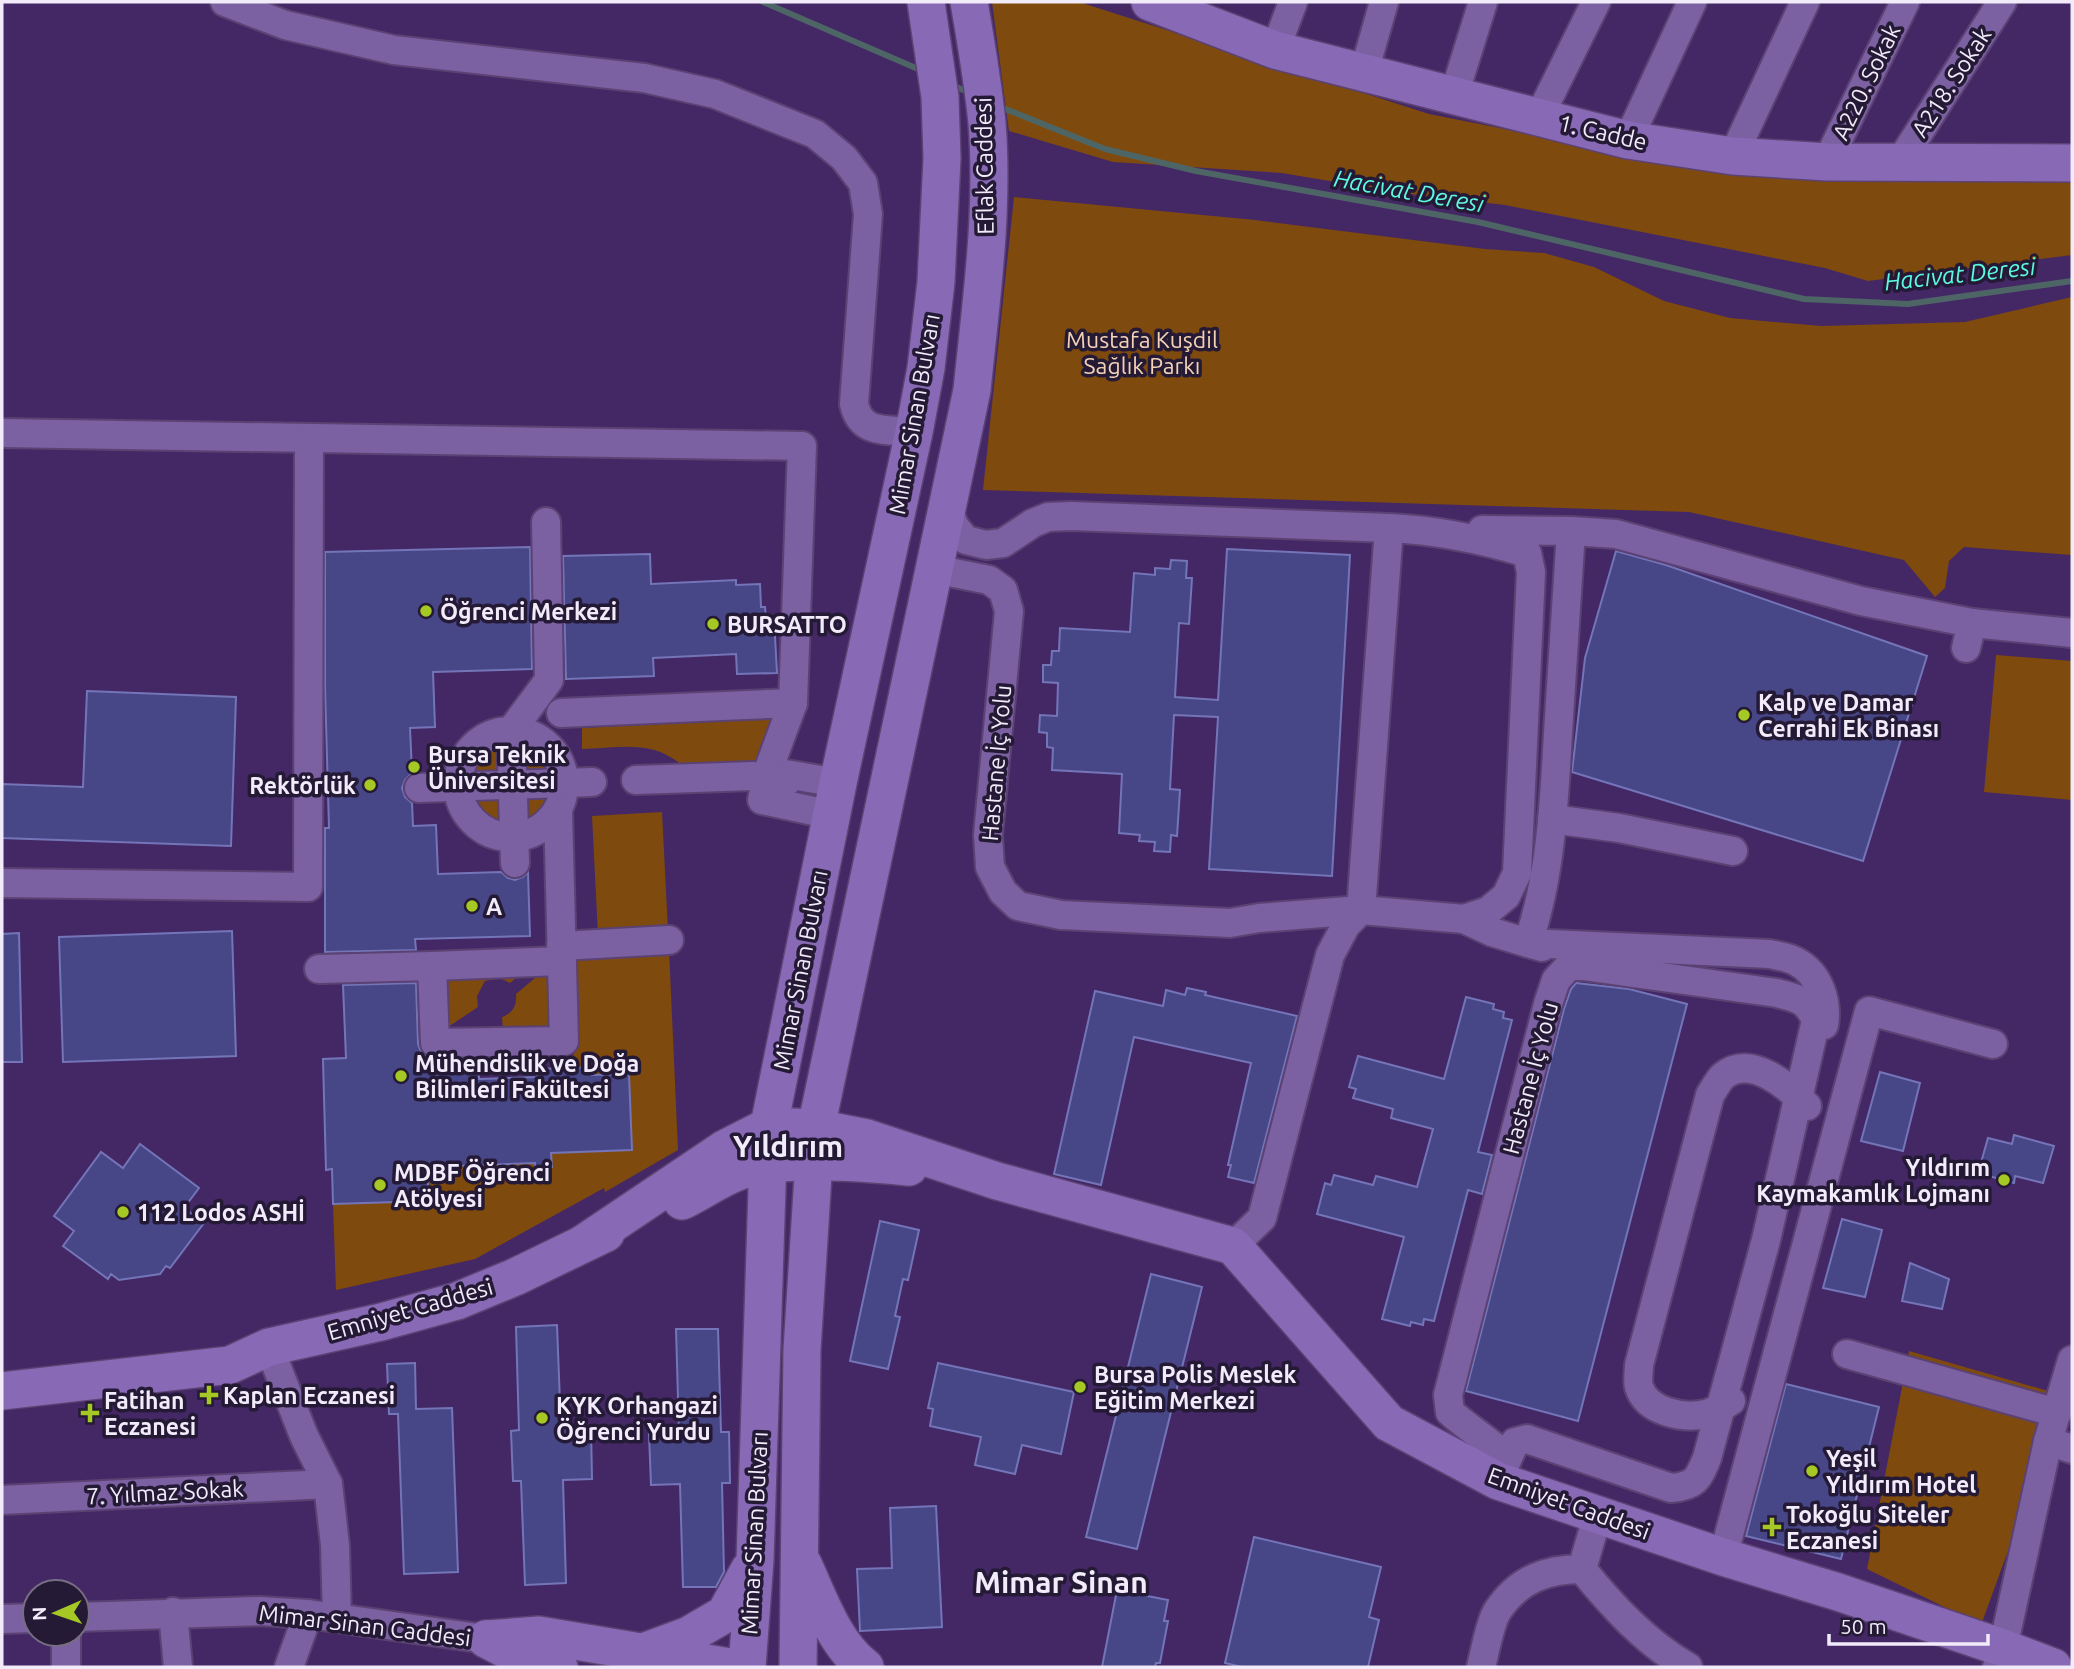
<svg xmlns="http://www.w3.org/2000/svg" width="2074" height="1669" viewBox="0 0 2074 1669" font-family="Ubuntu,sans-serif">
<style>
.green{fill:#7f4a0d}
.lines{fill:none;stroke-linecap:round;stroke-linejoin:round}
.stream{stroke:#4e6566;stroke-width:6}
.building{fill:#474686;stroke:#7475b9;stroke-width:2}
.minor-casing{stroke:#5b4273;stroke-width:32}
.major-casing{stroke:#5b4273;stroke-width:40}
.minor{stroke:#7b60a2;stroke-width:28}
.major{stroke:#8869b5;stroke-width:37}
.poi-dot{fill:#a5c824;stroke:#251a35;stroke-width:2.5}
.labels{text-anchor:middle;dominant-baseline:central;stroke-width:7;stroke-linejoin:round;paint-order:stroke}
.street-label{font-size:23px;fill:#f1ebfa;stroke:#251a35}
.park-label{font-size:23px;fill:#f4d2b6;stroke:#251a35}
.poi-label{font-size:23px;font-weight:bold;fill:#f1ebfa;stroke:#251a35;text-anchor:start}
.water-label{font-size:24px;font-style:italic;fill:#5df8e2;stroke:#251a35}
.district-label{font-size:30px;font-weight:bold;fill:#f1ebfa;stroke:#251a35}
</style>
<rect width="100%" height="100%" fill="#442865"/>
<!-- green -->
<g class="green">
<polygon points="992,2 1079,2 1429,114 1662,160 2072,176 2072,255 1868,281 1825,268 1505,205 1401,193 1282,173 1113,162 1009,131"/>
<polygon points="1014,197 1255,220 1485,249 1544,253 1594,267 1664,301 1730,318 1821,326 1965,322 2072,297 2072,555 1964,547 1949,561 1945,588 1935,597 1904,560 1689,512 983,490"/>
<polygon points="1996,655 2072,661 2072,800 1984,792"/>
<path d="M774,718L760,763L683,766C652,739 620,748 582,749V728Z"/>
<path d="M503,738L504,778L467,774C474,755 483,743 503,738Z"/>
<path d="M523,738C541,745 554,756 558,776L519,777Z"/>
<path d="M558,790C548,812 545,819 522,828L521,792Z"/>
<path d="M505,792L506,829C487,823 473,814 468,793Z"/>
<polygon points="662,812 668,931 598,935 592,816"/>
<polygon points="669,949 678,1150 605,1192 604,1188 475,1259 336,1290 333,1204 428,1201 428,1167 535,1163 535,1167 551,1167 551,1153 632,1150 629,1074 592,1075 592,1067 574,1067 570,953"/>
<polygon points="531,965 510,983 500,978 485,981 477,996 478,1007 439,1033 444,969"/>
<path d="M548,967L556,1029L503,1030L502,1017C513,1013 517,1005 516,994Z"/>
<polygon points="1909,1351 2062,1395 2048,1441 1981,1625 1867,1569"/>
</g>
<g class="lines">
<!-- stream -->
<g class="stream">
<polyline points="763,2 925,72"/>
<polyline points="950,84 972,94"/>
<polyline points="998,106 1105,149 1196,171 1478,222 1804,299 1908,304 2072,281"/>
</g>
</g>
<!-- building -->
<g class="building">
<polygon points="530,547 532,669 433,672 435,727 410,728 412,773 405,780 402,788 405,797 412,803 413,826 436,825 438,874 501,872 508,878 515,880 523,877 528,872 530,936 415,939 416,950 325,952 325,828 329,828 325,686 325,552"/>
<polygon points="1227,549 1350,555 1332,876 1209,869 1218,717 1174,715 1170,789 1180,790 1177,836 1171,835 1170,852 1154,851 1155,842 1139,841 1140,835 1119,833 1122,774 1052,770 1053,748 1047,747 1047,733 1039,732 1040,715 1057,716 1058,683 1043,682 1043,665 1051,665 1052,651 1059,651 1060,628 1130,632 1134,573 1155,575 1155,568 1170,569 1171,560 1187,561 1186,578 1192,578 1189,624 1179,623 1175,697 1218,700"/>
<polygon points="1616,551 1666,565 1927,656 1863,861 1572,772 1585,658"/>
<polygon points="650,554 651,584 736,580 736,585 760,584 761,607 765,607 766,619 774,619 777,673 737,674 736,654 653,658 654,676 566,679 563,556"/>
<polygon points="87,691 236,697 231,846 2,838 2,784 83,787"/>
<polygon points="232,931 236,1056 63,1062 59,937"/>
<polygon points="19,933 22,1062 2,1062 2,934"/>
<polygon points="416,983 418,1044 421,1052 428,1058 478,1059 479,1079 537,1077 537,1069 592,1067 592,1075 629,1074 632,1150 551,1153 552,1167 535,1167 535,1163 428,1167 428,1201 333,1204 332,1169 326,1170 323,1059 346,1058 343,985"/>
<polygon points="1576,983 1629,989 1687,1004 1578,1421 1466,1391 1564,1009 1571,989"/>
<polygon points="1187,988 1206,992 1205,995 1297,1016 1254,1183 1228,1177 1231,1165 1228,1165 1251,1063 1134,1037 1101,1185 1054,1174 1095,991 1163,1006 1166,990 1185,995"/>
<polygon points="1466,997 1494,1004 1493,1009 1504,1012 1503,1018 1512,1020 1478,1152 1492,1155 1482,1194 1468,1190 1434,1321 1424,1319 1423,1325 1411,1322 1410,1326 1382,1319 1404,1237 1317,1214 1325,1183 1331,1185 1334,1175 1373,1185 1376,1176 1417,1187 1433,1129 1391,1118 1393,1109 1353,1098 1356,1089 1349,1087 1358,1056 1444,1079"/>
<polygon points="1880,1072 1920,1083 1903,1151 1861,1141"/>
<polygon points="2014,1135 2054,1146 2043,1183 2015,1176 2014,1183 1978,1173 1988,1138 2012,1144"/>
<polygon points="140,1144 199,1188 184,1208 204,1223 170,1268 166,1266 160,1274 119,1280 111,1274 108,1279 63,1246 74,1231 54,1216 101,1152 123,1168"/>
<polygon points="1842,1219 1882,1230 1865,1297 1823,1288"/>
<polygon points="880,1221 919,1230 908,1280 903,1279 895,1316 900,1317 888,1369 850,1361"/>
<polygon points="1910,1263 1949,1279 1942,1309 1902,1301"/>
<polygon points="1151,1274 1202,1287 1137,1549 1086,1537"/>
<polygon points="557,1325 561,1429 591,1428 592,1479 563,1480 566,1583 525,1585 521,1481 513,1481 511,1431 519,1430 516,1327"/>
<polygon points="676,1329 718,1329 721,1432 729,1432 730,1483 722,1483 724,1572 716,1587 683,1587 680,1484 651,1485 649,1434 679,1433"/>
<polygon points="415,1363 416,1409 452,1408 458,1572 404,1574 398,1414 389,1414 387,1364"/>
<polygon points="938,1363 1074,1392 1061,1454 1022,1445 1015,1474 975,1465 981,1437 930,1426 933,1409 928,1408"/>
<polygon points="1786,1384 1879,1407 1841,1559 1746,1536"/>
<polygon points="936,1506 942,1627 860,1631 857,1569 892,1568 890,1508"/>
<polygon points="1254,1537 1381,1567 1369,1617 1379,1620 1368,1667 1242,1667 1225,1663"/>
<polygon points="1117,1590 1168,1600 1164,1621 1168,1621 1160,1663 1156,1663 1155,1667 1102,1667"/>
</g>
<g class="lines">
<defs>
<g id="minor">
<path d="M225,2L285,25L394,50L644,78L715,94L815,134L844,158L863,183L868,214L854,404C861,435 886,429 914,432"/>
<polyline points="1275,50 1293,2"/>
<polyline points="1364,72 1384,2"/>
<polyline points="1454,95 1483,2"/>
<polyline points="1539,117 1596,2"/>
<polyline points="1628,140 1692,2"/>
<polyline points="1733,156 1805,2"/>
<polyline points="1827,162 1905,2"/>
<polyline points="1900,162 2002,2"/>
<polyline points="2,433 802,446 793,703"/>
<polyline points="947,509 955,527 966,540 986,545 1003,543 1033,523 1048,517 1071,516 1389,528 1361,910 1346,925 1330,955 1262,1218 1233,1246"/>
<polyline points="1482,530 1571,531 1616,534 1861,601 1972,623"/>
<path d="M934,569L989,580L1003,590L1009,611L988,835L990,867L1003,892L1018,906L1061,915L1230,923L1259,918L1361,910L1464,919L1488,911L1506,896L1517,873L1531,572L1527,553C1484,540 1435,530 1389,528"/>
<polyline points="1966,648 1972,623 2072,633"/>
<polyline points="561,713 793,703 768,771 838,783"/>
<circle cx="511" cy="784" r="53"/>
<polyline points="768,771 762,800 832,815"/>
<polyline points="636,780 753,776 786,782"/>
<polyline points="419,788 592,782"/>
<polyline points="1552,819 1619,828 1733,851"/>
<polyline points="515,863 511,731 549,680 546,522"/>
<polyline points="2,883 308,887 309,439"/>
<path d="M1464,919L1492,932L1528,943L1770,954C1778,956 1789,957 1797,962C1819,974 1828,1001 1824,1025"/>
<polyline points="561,946 669,940"/>
<path d="M1542,947L1528,943C1551,875 1554,804 1558,733C1563,665 1567,598 1571,531"/>
<polyline points="432,966 562,961"/>
<polyline points="319,969 432,966 435,1043 564,1041 558,810"/>
<polyline points="269,1347 304,1436 328,1484 335,1545 337,1618"/>
<polyline points="1847,1354 2057,1413"/>
<path d="M1731,1401C1723,1406 1716,1411 1706,1414C1683,1419 1647,1412 1639,1387C1637,1381 1639,1372 1639,1365L1710,1095C1714,1089 1718,1081 1723,1076C1751,1053 1789,1087 1807,1106"/>
<polyline points="2048,1441 2072,1449"/>
<path d="M1498,1481L1515,1442L1527,1439L1671,1488C1696,1486 1698,1479 1707,1458L1766,1240L1816,1020C1806,999 1799,999 1777,993L1583,966H1569L1556,980L1548,1004L1448,1395L1450,1412C1469,1429 1489,1440 1507,1458"/>
<polyline points="2,1500 328,1484"/>
<polyline points="1723,1557 1869,1011 1993,1044"/>
<path d="M1582,1569C1612,1606 1646,1643 1688,1667"/>
<polyline points="173,1612 178,1667"/>
<polyline points="77,1617 260,1611 308,1614 486,1639"/>
<polyline points="2,1619 35,1618"/>
<polyline points="66,1634 66,1667"/>
<polyline points="289,1667 308,1614"/>
<path d="M1481,1667C1485,1652 1490,1622 1498,1610C1519,1579 1547,1569 1582,1569L1598,1514"/>
<polyline points="1997,1667 2003,1648 2048,1441 2072,1360"/>
</g>
<g id="major">
<polyline points="1150,2 1275,50 1628,140 1733,156 1827,162 2072,163"/>
<path d="M682,1201C701,1192 720,1178 740,1171C785,1156 862,1163 909,1167"/>
<polyline points="584,1243 724,1149 769,1126 816,1128 867,1138 997,1181 1233,1246 1389,1423 1498,1481 1723,1557 1838,1592 2003,1648 2053,1667"/>
<polyline points="2,1391 230,1365 269,1347 381,1322 457,1301 515,1277 606,1233"/>
<path d="M803,1564C819,1598 834,1644 865,1667"/>
<polyline points="486,1639 539,1635 730,1667"/>
<polyline points="486,1639 528,1661 559,1667"/>
<polyline points="643,1652 689,1635 725,1614 749,1570"/>
<polyline points="747,1667 755,1560 769,1126 838,783 914,432 926,368 936,282 942,158 940,97 926,2"/>
<path d="M798,1667L802,1350L816,1128L972,390C981,302 994,211 987,123C983,83 976,42 969,2"/>
</g>
</defs>
<!-- minor casing -->
<use href="#minor" class="minor-casing"/>
<!-- major casing -->
<use href="#major" class="major-casing"/>
<!-- minor -->
<use href="#minor" class="minor"/>
<!-- major -->
<use href="#major" class="major"/>
</g>
<!-- markers -->
<g class="poi-dot">
<circle cx="426" cy="611" r="7"/>
<circle cx="713" cy="624" r="7"/>
<circle cx="1744" cy="715" r="7"/>
<circle cx="414" cy="767" r="7"/>
<circle cx="370" cy="785" r="7"/>
<circle cx="472" cy="906" r="7"/>
<circle cx="401" cy="1076" r="7"/>
<circle cx="2004" cy="1180" r="7"/>
<circle cx="380" cy="1185" r="7"/>
<circle cx="123" cy="1212" r="7"/>
<circle cx="1080" cy="1387" r="7"/>
<path d="M205.5 1384.5h7v7h7v7h-7v7h-7v-7h-7v-7h7z"/>
<path d="M86.5 1402.5h7v7h7v7h-7v7h-7v-7h-7v-7h7z"/>
<circle cx="542" cy="1418" r="7"/>
<circle cx="1812" cy="1471" r="7"/>
<path d="M1768.5 1516.5h7v7h7v7h-7v7h-7v-7h-7v-7h7z"/>
</g>
<g class="labels">
<!-- street labels -->
<g class="street-label">
<text transform="translate(1866 82) rotate(-64)">A220. Sokak</text>
<text transform="translate(1951 82) rotate(-57)">A218. Sokak</text>
<text transform="translate(1603 132) rotate(13)">1. Cadde</text>
<text transform="translate(984 166) rotate(-91)">Eflak Caddesi</text>
<text transform="translate(914 414) rotate(-80)">Mimar Sinan Bulvarı</text>
<text transform="translate(996 763) rotate(-85)">Hastane İç Yolu</text>
<text transform="translate(800 970) rotate(-79)">Mimar Sinan Bulvarı</text>
<text transform="translate(1530 1078) rotate(-75)">Hastane İç Yolu</text>
<text transform="translate(410 1309) rotate(-16)">Emniyet Caddesi</text>
<text transform="translate(165 1492) rotate(-3)">7. Yılmaz Sokak</text>
<text transform="translate(1569 1503) rotate(20)">Emniyet Caddesi</text>
<text transform="translate(754 1533) rotate(-87)">Mimar Sinan Bulvarı</text>
<text transform="translate(365 1625) rotate(7)">Mimar Sinan Caddesi</text>
</g>
<!-- park labels -->
<g class="park-label">
<text x="1142" y="339">Mustafa Kuşdil<tspan x="1142" dy="26">Sağlık Parkı</tspan></text>
</g>
<!-- poi labels -->
<g class="poi-label">
<text x="440" y="611">Öğrenci Merkezi</text>
<text x="727" y="624">BURSATTO</text>
<text x="1758" y="702">Kalp ve Damar<tspan x="1758" dy="26">Cerrahi Ek Binası</tspan></text>
<text x="428" y="754">Bursa Teknik<tspan x="428" dy="26">Üniversitesi</tspan></text>
<text x="356" y="785" text-anchor="end">Rektörlük</text>
<text x="486" y="906">A</text>
<text x="415" y="1063">Mühendislik ve Doğa<tspan x="415" dy="26">Bilimleri Fakültesi</tspan></text>
<text x="1990" y="1167" text-anchor="end">Yıldırım<tspan x="1990" dy="26">Kaymakamlık Lojmanı</tspan></text>
<text x="394" y="1172">MDBF Öğrenci<tspan x="394" dy="26">Atölyesi</tspan></text>
<text x="137" y="1212">112 Lodos ASHİ</text>
<text x="1094" y="1374">Bursa Polis Meslek<tspan x="1094" dy="26">Eğitim Merkezi</tspan></text>
<text x="223" y="1395">Kaplan Eczanesi</text>
<text x="104" y="1400">Fatihan<tspan x="104" dy="26">Eczanesi</tspan></text>
<text x="556" y="1405">KYK Orhangazi<tspan x="556" dy="26">Öğrenci Yurdu</tspan></text>
<text x="1826" y="1458">Yeşil<tspan x="1826" dy="26">Yıldırım Hotel</tspan></text>
<text x="1786" y="1514">Tokoğlu Siteler<tspan x="1786" dy="26">Eczanesi</tspan></text>
</g>
<!-- water labels -->
<g class="water-label">
<text transform="translate(1409 191) rotate(10)">Hacivat Deresi</text>
<text transform="translate(1960 274) rotate(-6)">Hacivat Deresi</text>
</g>
<!-- district labels -->
<g class="district-label">
<text x="788" y="1146">Yıldırım</text>
<text x="1061" y="1582">Mimar Sinan</text>
</g>
</g>
<!-- border -->
<rect width="2074" height="1669" fill="none" stroke="#f1ebfa" stroke-width="7"/>
<!-- north arrow -->
<g transform="translate(56 1613) rotate(268)"><circle r="33" fill="#251a35" stroke="#776e84" stroke-width="2"/>
<path d="M0-5L12 26L0 18L-12 26Z" fill="#a5c824"/>
<text y="-10" font-size="19" font-weight="bold" text-anchor="middle" fill="#f1ebfa">N</text>
</g>
<!-- scale -->
<path d="M1829 1634v10h159v-10" fill="none" stroke="#f1ebfa" stroke-width="3.5"/>
<text x="1840" y="1634" font-size="21" fill="#f1ebfa" stroke="#251a35" stroke-width="5" paint-order="stroke">50 m</text>
</svg>
